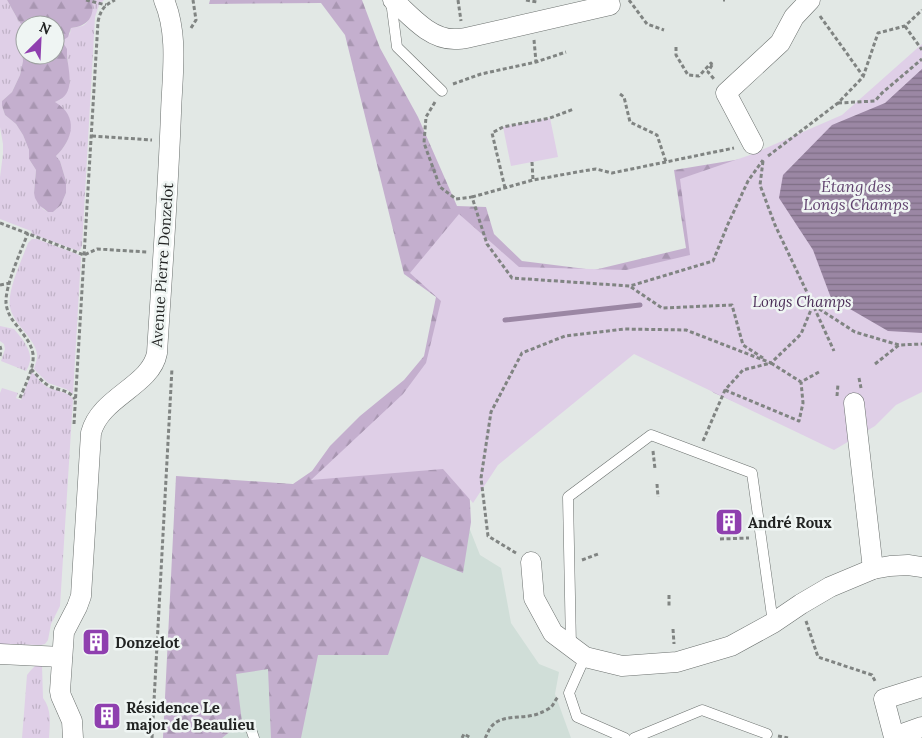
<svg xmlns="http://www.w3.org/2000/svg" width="922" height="738" viewBox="0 0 922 738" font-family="Lora,serif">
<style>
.built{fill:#d0ded8}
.grass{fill:url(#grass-tufts)}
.forest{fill:url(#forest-firs);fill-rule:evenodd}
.park{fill:#dfcfe7}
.water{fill:url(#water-rules)}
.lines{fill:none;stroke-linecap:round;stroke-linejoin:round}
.stream{stroke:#9b87a4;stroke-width:5}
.lane-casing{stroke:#6b706e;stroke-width:11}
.street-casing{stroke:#6b706e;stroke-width:21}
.path{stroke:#808482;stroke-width:3;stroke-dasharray:4 2.5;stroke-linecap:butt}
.lane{stroke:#fff;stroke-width:10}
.street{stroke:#fff;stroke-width:20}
.labels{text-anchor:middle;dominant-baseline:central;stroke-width:5;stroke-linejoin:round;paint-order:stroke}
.street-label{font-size:15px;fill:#222423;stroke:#eff5f3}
.park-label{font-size:15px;font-style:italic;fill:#4a2d57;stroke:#eff5f3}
.poi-label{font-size:15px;font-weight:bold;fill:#222423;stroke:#eff5f3;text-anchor:start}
.water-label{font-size:16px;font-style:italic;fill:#624470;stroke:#eff5f3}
</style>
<defs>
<pattern id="grass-tufts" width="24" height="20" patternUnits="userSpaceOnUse" patternTransform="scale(1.25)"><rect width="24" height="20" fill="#dfcfe7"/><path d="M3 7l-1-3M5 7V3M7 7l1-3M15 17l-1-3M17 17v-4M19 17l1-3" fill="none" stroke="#bfb2c6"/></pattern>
<pattern id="forest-firs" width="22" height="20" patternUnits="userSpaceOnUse" patternTransform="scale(1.25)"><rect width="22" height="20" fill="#c4afce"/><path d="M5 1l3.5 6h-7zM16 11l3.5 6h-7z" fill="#a896b1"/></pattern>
<pattern id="water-rules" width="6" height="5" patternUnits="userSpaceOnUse" patternTransform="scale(1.25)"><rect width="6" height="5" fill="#9b87a4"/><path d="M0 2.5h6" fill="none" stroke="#7e6e85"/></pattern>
</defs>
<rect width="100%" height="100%" fill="#e2e8e5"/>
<!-- built -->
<polygon class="built" points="188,487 455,492 480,555 501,568 511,623 539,664 559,672 555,694 571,738 173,738"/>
<!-- grass -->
<g class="grass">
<path d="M0,0H7L17,18L23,27V36L21,45L23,61L20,75L12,92L2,101V106L5,115L16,124L23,135L29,150V159L36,170L34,193L43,209L48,212H53L61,205L66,193V181L60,161L56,156C73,141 78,114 54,102L62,99L68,62L67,54L61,41L70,34L71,28C75,27 81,27 84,25C92,20 93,8 92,0H104L99,5L95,17L82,246L80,250L78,251L32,234L31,231L0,219V177L3,154V144L0,127Z"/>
<path d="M32,239H37L77,254L81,257L73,394L66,389L48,383L34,369C35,364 38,359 37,354C35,338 13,324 10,307C7,290 22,260 28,243Z"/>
<path d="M0,326L14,329C24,341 37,355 26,371L1,361L5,349L4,344L0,341Z"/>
<path d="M32,372C37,378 41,383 47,387C57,392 66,390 73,399L60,606L51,624L48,640L45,644L41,645L0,644V393L2,388L18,393L16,398L21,400Z"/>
<path d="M38,663L42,665L43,698C52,710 50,724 49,738H22L27,675L31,670Z"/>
</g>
<!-- forest -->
<g class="forest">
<path d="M7,0H92C95,17 88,26 71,28L68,37L62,41L67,49V54C68,72 77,94 55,102C79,116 73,140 56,156L60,161L66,181V193L61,205L53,212H48L39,205L35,198L34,193L36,170L29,159V150L23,135L16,124L5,115L2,106V101L12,92L20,75L23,61L21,45L23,36V27L17,18ZM25,25H55V55H25Z"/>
<polygon points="210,0 362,0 380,48 418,117 457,206 486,207 494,234 522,261 594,270 686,248 674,170 741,159 830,442 714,393 652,338 469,484 471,522 463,573 421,556 388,655 318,655 301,738 271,738 268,669 236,674 242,722 222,738 163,738 176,476 293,484 312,471 330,446 360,416 404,380 424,356 436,297 404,274 345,35 321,3 209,4"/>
</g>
<!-- park -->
<g class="park">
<polygon points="922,44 922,392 896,405 875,426 834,450 634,354 498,465 473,503 443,469 311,480 403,394 426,363 441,301 410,273 459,214 519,267 626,270 690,255 680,179 750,155 842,115"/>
<polygon points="550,118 558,157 511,166 503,127"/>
</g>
<!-- water -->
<polygon class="water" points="922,69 922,333 888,331 831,298 813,250 779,198 783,175 832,125 885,103"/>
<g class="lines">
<!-- stream -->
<polyline class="stream" points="505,320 640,305"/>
<defs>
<g id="lane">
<polyline points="391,1 397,47 442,91"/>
<polyline points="571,646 568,497 651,435 752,473 773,623"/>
<polyline points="585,657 569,693 577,717 625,738"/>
<polyline points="250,726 254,738"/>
<polyline points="634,738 702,710 767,734"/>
</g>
<g id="street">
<path d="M393,0C410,15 429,39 454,39C458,39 462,39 466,38L610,5"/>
<polyline points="753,144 726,93 780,43 794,17 810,0"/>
<polyline points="854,403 873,569"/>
<polyline points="531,562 534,598 553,633 585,657 622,666 677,662 731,646 773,623 801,604 830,587 873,569 890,566 908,565 922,567"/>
<polyline points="0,654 62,657"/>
<polyline points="922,687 884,699 894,737 922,727"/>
<path d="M73,738L72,721L61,696L60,691L64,632L77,607L81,596L91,433C100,397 151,386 157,353C162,273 168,193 171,113C172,77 179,35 164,0"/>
</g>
</defs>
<!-- lane casing -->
<use href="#lane" class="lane-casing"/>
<!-- street casing -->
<use href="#street" class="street-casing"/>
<!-- path -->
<g class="path">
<polyline points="86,0 106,5"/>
<polyline points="458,0 461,21"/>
<polyline points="526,0 537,2"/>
<polyline points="629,0 647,24 664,30"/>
<polyline points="723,0 725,0"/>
<polyline points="820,16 863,76"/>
<polyline points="905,26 922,50"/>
<polyline points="191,28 196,20 193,0"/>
<polyline points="534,40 536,62"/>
<polyline points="676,47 676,55 688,75 699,76 711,63 712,65"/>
<polyline points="712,65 708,72 714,79"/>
<polyline points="453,84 481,74 536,62 566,52"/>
<polyline points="620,94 624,97 630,122 657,135 666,162"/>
<polyline points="435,102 426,117 424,143 440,187 456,199 472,197 487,244 512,278 630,286 713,261 728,224 748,181 763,160"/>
<polyline points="838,103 875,101 882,93 922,59"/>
<polyline points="92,136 152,140"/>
<polyline points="768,156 838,103 863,77 878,33 905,26 922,10"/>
<polyline points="763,161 760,185 775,225 813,305 855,332 899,345 922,344"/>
<polyline points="532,162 533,180"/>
<polyline points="505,188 492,133 503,127 550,118 574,109"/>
<polyline points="472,197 533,180 583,171 596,169 612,173 734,148"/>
<polyline points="0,223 84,255 97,249 147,252"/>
<polyline points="0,285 10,283"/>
<polyline points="631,287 662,308 732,305 743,345 763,358"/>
<polyline points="0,346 1,350 0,356"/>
<polyline points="771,363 801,382 819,372"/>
<polyline points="875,364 899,345"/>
<path d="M31,369C37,375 42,382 49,386C59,391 68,389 75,399"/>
<polyline points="859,378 861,388"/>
<polyline points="725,390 799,421 803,403 801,382"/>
<polyline points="837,396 838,384"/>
<path d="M20,398C25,385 37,363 32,350C30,342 23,334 18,327C12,320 7,313 6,303C5,286 21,251 28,233"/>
<path d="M74,424L98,22C100,11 104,5 115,0"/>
<polyline points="703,441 725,390 743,370 771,363"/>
<polyline points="653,451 655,469"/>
<polyline points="657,484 658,497"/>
<polyline points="720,539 749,538"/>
<polyline points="516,553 488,536 481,478 491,412 522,353 565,336 624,329 686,330 771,363 801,334 813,305 834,351"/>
<polyline points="582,560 598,554"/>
<polyline points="669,595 669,607"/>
<polyline points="806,621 818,657 872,675 876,683"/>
<polyline points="673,629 674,644"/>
<polyline points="778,736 788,738"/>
<polyline points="152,738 172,368"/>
<polyline points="462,738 464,734 471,738"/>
<path d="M485,738C487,735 488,731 491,727C502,713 525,720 540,713C543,712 549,709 551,707C554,704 555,700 558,697"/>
</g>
<!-- lane -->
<use href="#lane" class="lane"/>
<!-- street -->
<use href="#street" class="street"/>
</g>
<!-- icons -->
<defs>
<symbol id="building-square" viewBox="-11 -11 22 22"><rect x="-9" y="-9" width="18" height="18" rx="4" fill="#8f3faf" stroke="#eff5f3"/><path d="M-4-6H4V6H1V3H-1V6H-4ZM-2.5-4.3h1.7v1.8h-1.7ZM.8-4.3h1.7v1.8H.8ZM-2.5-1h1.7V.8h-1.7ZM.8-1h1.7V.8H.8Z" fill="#fff"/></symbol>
</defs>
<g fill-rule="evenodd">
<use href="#building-square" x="713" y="506" width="32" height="32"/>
<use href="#building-square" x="80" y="626" width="32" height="32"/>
<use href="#building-square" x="91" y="700" width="32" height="32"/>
</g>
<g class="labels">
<!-- street labels -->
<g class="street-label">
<text transform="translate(162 265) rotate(-86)">Avenue Pierre Donzelot</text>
</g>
<!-- park labels -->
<g class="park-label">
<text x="802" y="301">Longs Champs</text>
</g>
<!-- poi labels -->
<g class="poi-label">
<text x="748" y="522">André Roux</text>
<text x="115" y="642">Donzelot</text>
<text x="126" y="707">Résidence Le<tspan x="126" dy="17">major de Beaulieu</tspan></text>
</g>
<!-- water labels -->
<g class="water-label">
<text x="856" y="186">Étang des<tspan x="856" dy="18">Longs Champs</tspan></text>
</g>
</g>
<!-- north arrow -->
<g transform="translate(40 40) rotate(24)"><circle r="24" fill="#eff5f3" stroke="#9da1a0"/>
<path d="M0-4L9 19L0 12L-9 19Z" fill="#8f3faf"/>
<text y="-8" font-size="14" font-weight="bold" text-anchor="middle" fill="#222423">N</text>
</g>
</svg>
